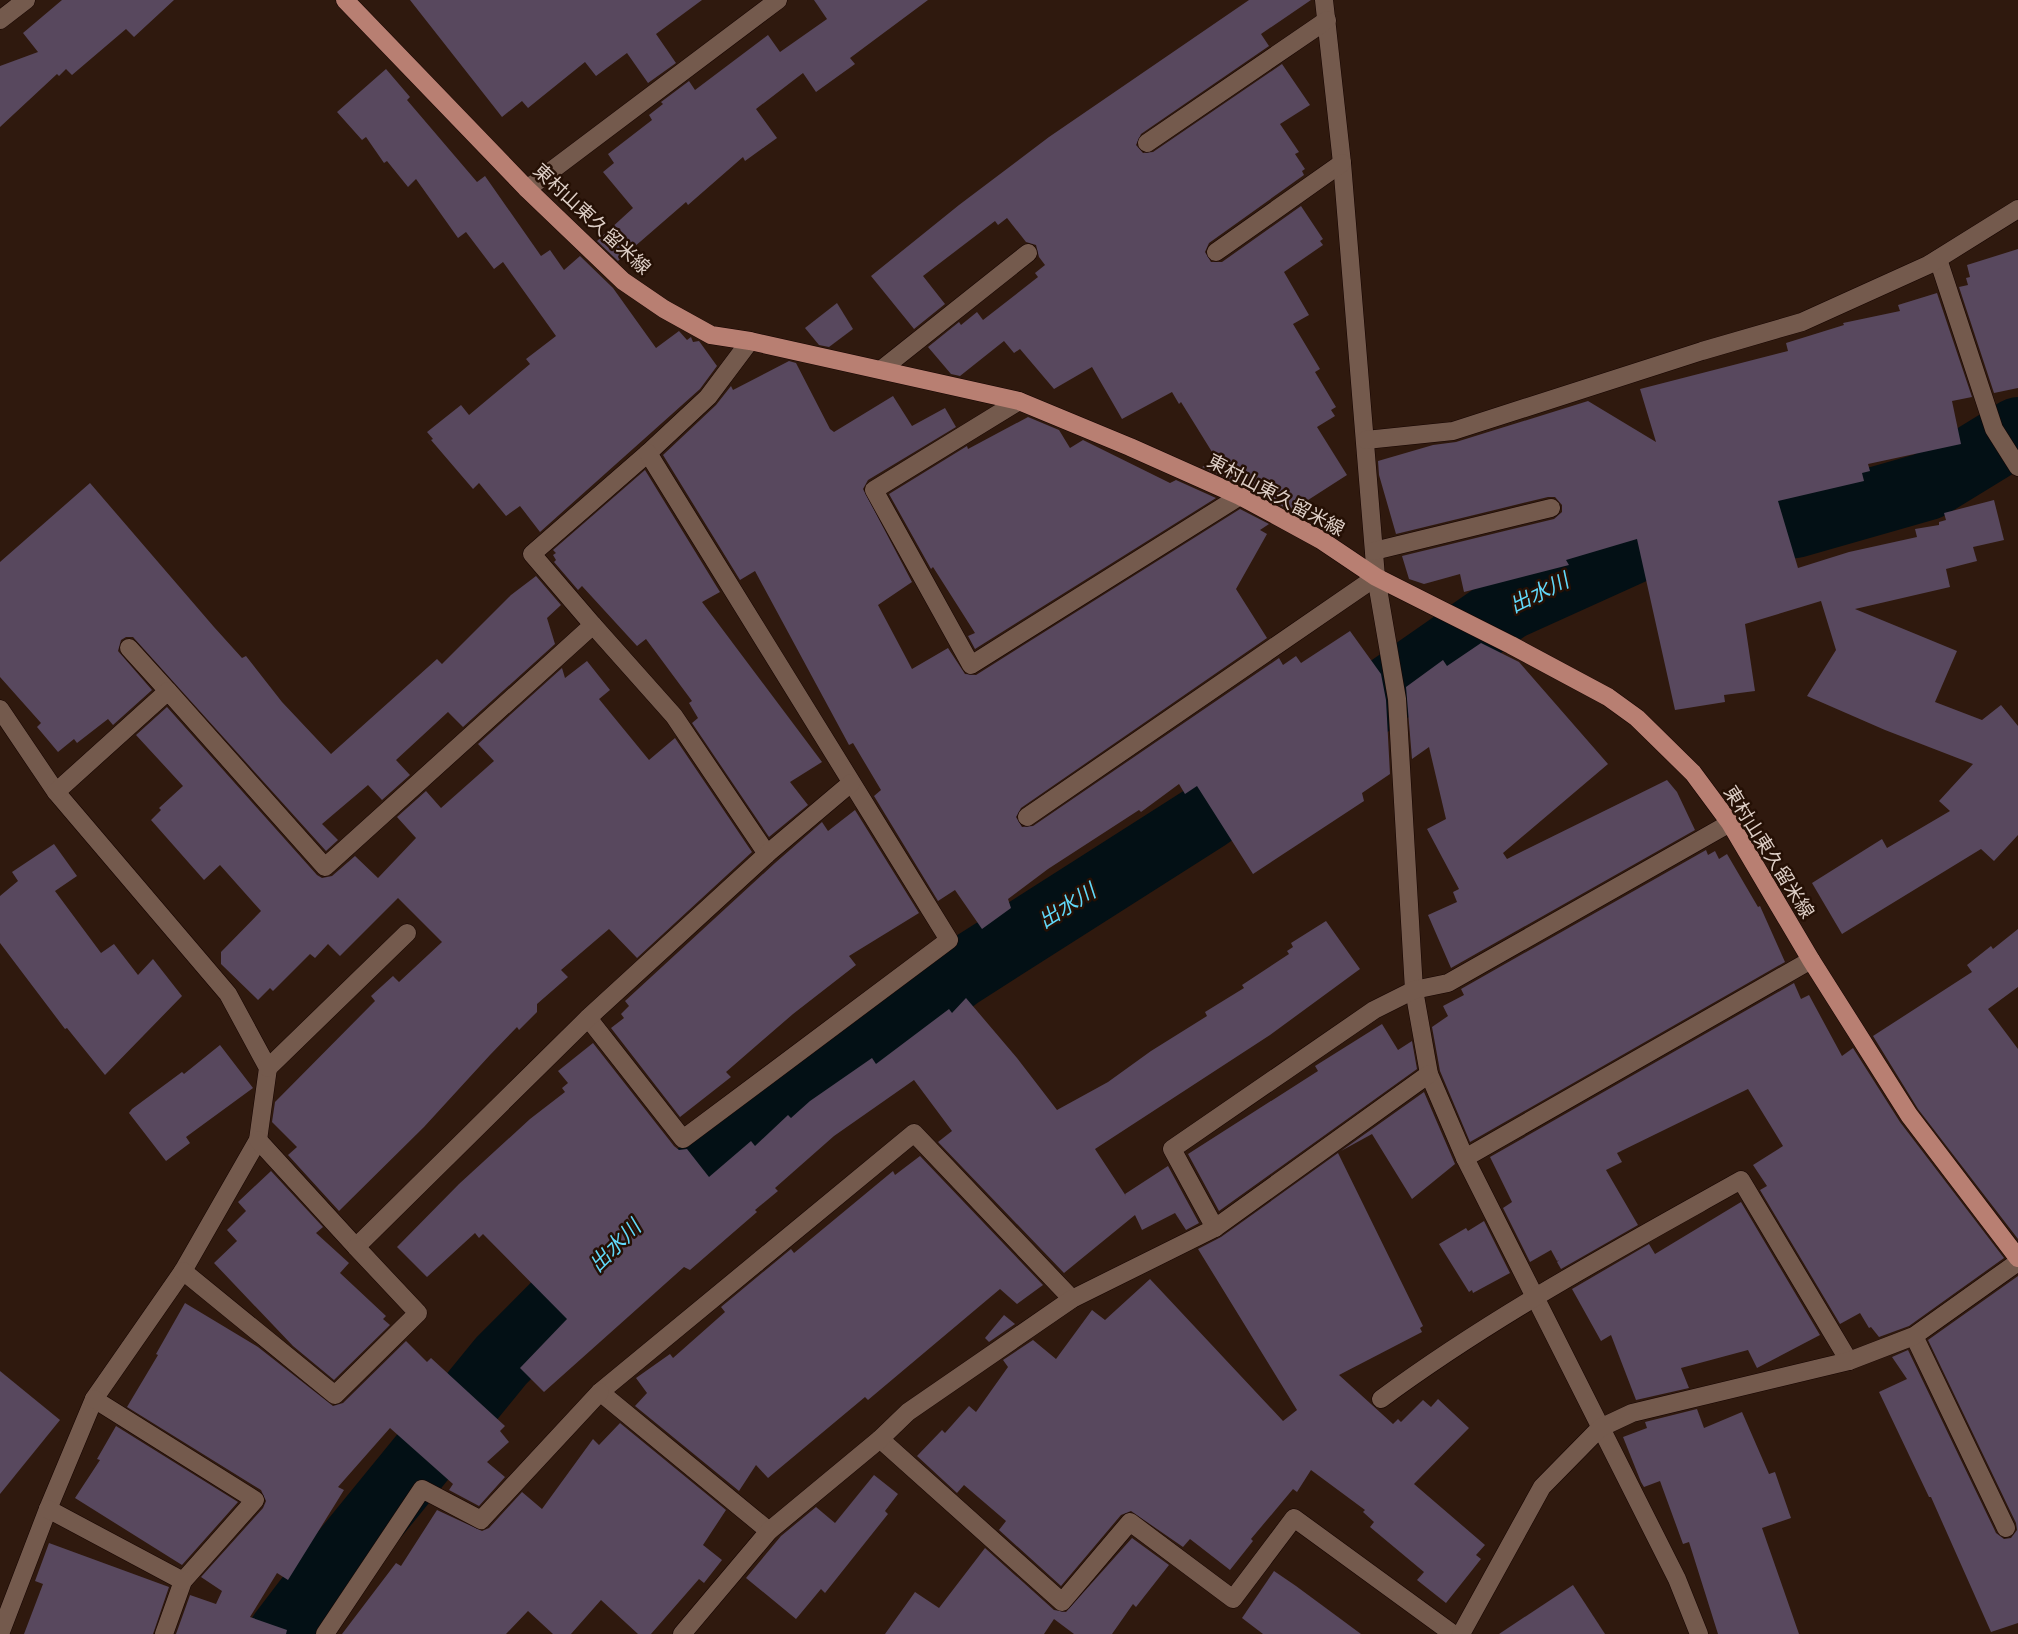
<svg xmlns="http://www.w3.org/2000/svg" width="2018" height="1634" viewBox="0 0 2018 1634" font-family="Roboto,'Noto Sans JP',sans-serif">
<style>
.lines{fill:none;stroke-linecap:round;stroke-linejoin:round}
.river{stroke:#031015;stroke-width:68}
.building{fill:#58485e}
.minor-casing{stroke:#160400;stroke-width:19}
.major-casing{stroke:#160400;stroke-width:19}
.minor{stroke:#745a4d;stroke-width:18}
.major{stroke:#b87f72;stroke-width:18}
.labels{text-anchor:middle;dominant-baseline:central;stroke-width:5;stroke-linejoin:round;paint-order:stroke}
.street-label{font-size:19px;fill:#ddcec6;stroke:#251005}
.water-label{font-size:21px;font-style:italic;fill:#61d9fa;stroke:#251005}
</style>
<rect width="100%" height="100%" fill="#2f190e"/>
<g class="lines">
<!-- river -->
<polyline class="river" points="282,1634 337,1562 501,1361 641,1220 958,975 1206,817 1509,606 1648,543 1795,524 1928,486 2018,431"/>
</g>
<!-- building -->
<g class="building">
<polygon points="62,0 174,0 134,37 126,29 72,75 66,69 59,76 57,74 0,127 0,66 38,52 23,33"/>
<polygon points="410,0 702,0 656,34 676,63 648,83 627,53 596,76 585,62 528,108 522,101 502,117"/>
<polygon points="814,0 928,0 850,58 855,64 816,92 803,73 756,109 777,138 745,161 743,157 688,205 686,202 618,261 597,241 633,208 603,172 614,163 608,154 652,120 649,115 663,104 661,102 689,81 695,90 768,35 780,52 827,19"/>
<polygon points="1249,0 1311,0 1261,34 1269,46 1141,134 1136,145 1143,153 1153,152 1282,64 1310,105 1280,124 1299,152 1295,154 1305,169 1302,171 1304,175 1209,243 1205,252 1211,262 1222,262 1301,206 1323,239 1320,241 1323,245 1284,272 1309,315 1293,324 1320,369 1315,372 1336,407 1331,410 1335,416 1317,427 1347,475 1291,511 1245,486 1202,467 1217,460 1181,402 1179,404 1172,392 1122,419 1092,367 1054,389 1020,349 1014,353 1004,341 960,376 951,374 928,347 959,322 961,325 977,312 983,320 1038,277 1035,273 1045,265 1039,257 1036,245 1026,242 1007,218 998,225 995,221 923,276 945,304 914,329 871,276 959,205 1049,137"/>
<polygon points="386,69 410,97 407,100 477,182 485,176 541,256 550,250 564,270 580,256 613,288 656,348 679,331 687,340 691,337 693,342 699,341 717,366 700,389 540,532 520,506 506,516 479,483 473,489 431,440 433,439 427,432 461,405 469,415 530,364 526,359 556,336 503,262 494,269 466,232 458,238 416,179 408,187 387,161 384,163 366,137 362,140 337,112"/>
<polygon points="2018,249 2018,388 1994,393 1959,287 1968,285 1966,278 1970,277 1967,265"/>
<polygon points="1937,293 1972,397 1952,401 1961,444 1868,464 1870,471 1862,473 1864,481 1778,501 1798,568 1849,552 1917,537 1915,529 1939,525 1939,522 1946,520 1944,513 1994,500 2004,540 1973,547 1977,561 1946,569 1950,587 1855,609 1957,651 1935,702 1982,720 2001,705 2018,726 2018,835 1994,861 1981,849 1842,934 1812,883 1882,839 1887,848 1950,811 1939,801 1973,764 1885,730 1807,696 1836,650 1821,601 1745,624 1755,691 1724,695 1725,702 1675,710 1637,539 1566,560 1569,565 1464,592 1460,574 1424,584 1409,579 1402,556 1554,519 1562,512 1562,505 1555,497 1548,497 1396,534 1379,475 1378,461 1433,445 1456,442 1588,401 1656,442 1640,389 1788,351 1786,343 1844,325 1843,323 1900,311 1898,305"/>
<polygon points="837,303 853,329 829,347 819,345 805,328"/>
<polygon points="789,361 796,363 830,429 834,432 893,396 912,426 945,408 956,427 868,480 863,489 912,582 878,605 912,669 948,648 965,674 976,675 1240,509 1269,524 1260,530 1267,534 1236,589 1267,638 1021,808 1016,817 1022,827 1033,826 1279,658 1283,665 1296,656 1301,663 1350,631 1381,674 1386,700 1390,774 1362,793 1364,801 1253,874 1197,786 1185,794 1179,784 1141,812 1139,810 1048,869 1008,899 1011,908 982,929 955,890 938,901 874,796 881,790 853,743 849,745 755,571 740,580 663,455 716,405 731,386 733,390"/>
<polygon points="1028,417 1059,430 1070,448 1083,440 1170,483 1176,480 1216,498 975,649 968,636 975,633 933,567 931,569 889,494 967,446 968,449"/>
<polygon points="645,470 720,592 702,602 822,762 790,782 808,805 769,837 692,723 698,718 689,703 692,701 646,639 637,646 582,586 578,590 554,562 556,560 553,555 556,553 553,550"/>
<polygon points="90,483 214,627 242,658 246,656 282,702 331,754 437,659 442,664 511,595 536,576 561,605 547,618 555,644 463,727 448,712 396,760 410,775 382,800 368,785 322,824 338,840 326,851 133,637 126,637 121,640 118,651 152,690 113,725 108,719 77,743 74,739 58,752 37,727 41,723 0,677 0,562"/>
<polygon points="1481,643 1519,662 1608,764 1503,853 1507,859 1667,780 1677,792 1695,830 1451,968 1428,915 1457,902 1453,892 1459,889 1427,829 1446,819 1429,747 1412,759 1406,687 1443,660 1447,666"/>
<polygon points="587,661 610,690 599,699 649,760 675,738 752,852 637,958 609,929 561,970 568,977 537,1004 537,1012 519,1030 517,1027 490,1055 424,1127 339,1211 288,1155 297,1147 272,1122 275,1102 375,1001 371,996 393,976 399,982 442,942 398,898 340,956 328,944 315,958 310,954 273,991 270,988 258,1000 221,964 221,952 261,911 220,865 204,880 151,820 161,810 159,808 183,786 136,735 167,707 317,875 322,878 332,876 355,856 378,878 416,838 397,817 426,791 441,808 494,761 478,744 562,668 565,678"/>
<polygon points="855,810 919,913 849,956 856,965 793,1014 726,1072 731,1077 680,1117 611,1028 624,1018 621,1014 629,1006 625,1001 775,863 822,822 828,831"/>
<polygon points="54,844 77,876 55,891 101,953 114,944 138,975 153,959 182,996 105,1075 67,1028 65,1029 0,943 0,896 18,881 12,872"/>
<polygon points="1706,850 1708,855 1715,851 1719,859 1727,854 1758,907 1760,906 1785,962 1470,1142 1440,1071 1432,1027 1448,1016 1443,1006 1464,995 1461,989"/>
<polygon points="1326,921 1360,969 1270,1035 1095,1149 1126,1196 1125,1194 1168,1166 1199,1223 1186,1230 1175,1213 1142,1230 1135,1215 1064,1273 938,1142 952,1131 914,1080 834,1136 775,1188 778,1191 755,1210 757,1212 690,1270 684,1267 544,1392 520,1368 567,1319 483,1234 479,1238 475,1233 427,1277 397,1247 459,1184 530,1119 565,1092 562,1088 568,1083 558,1071 593,1043 674,1146 679,1150 687,1149 709,1177 751,1141 755,1146 788,1115 791,1118 810,1101 872,1058 876,1064 949,1009 952,1013 966,998 1017,1058 1057,1110 1108,1082 1151,1051 1207,1016 1205,1012 1244,988 1242,985 1289,954 1287,951 1293,947 1291,943"/>
<polygon points="2018,929 2018,987 1988,1009 2018,1049 2018,1239 1918,1109 1873,1036 1972,972 1967,965 1991,946 1993,949"/>
<polygon points="1794,983 1801,999 1809,995 1842,1056 1853,1048 1900,1122 2004,1258 1909,1326 1879,1337 1871,1327 1869,1328 1860,1313 1840,1324 1760,1190 1767,1186 1753,1165 1783,1146 1748,1089 1617,1153 1622,1162 1606,1170 1638,1225 1561,1269 1557,1262 1559,1260 1557,1261 1551,1250 1530,1262 1503,1208 1512,1202 1490,1157"/>
<polygon points="1382,1024 1398,1050 1412,1041 1417,1069 1219,1211 1188,1154 1318,1071 1315,1066"/>
<polygon points="220,1045 253,1088 186,1137 190,1143 166,1161 129,1113 132,1109 182,1072 184,1074"/>
<polygon points="1424,1092 1455,1164 1412,1199 1372,1134 1341,1151"/>
<polygon points="1338,1153 1423,1326 1420,1328 1422,1332 1339,1375 1393,1424 1398,1419 1401,1422 1423,1400 1431,1407 1438,1399 1469,1428 1414,1484 1485,1545 1476,1555 1481,1559 1446,1603 1417,1580 1424,1572 1370,1527 1374,1522 1363,1512 1365,1510 1311,1470 1297,1492 1293,1489 1251,1539 1253,1541 1230,1570 1190,1539 1183,1547 1131,1511 1121,1515 1061,1586 999,1530 1006,1521 964,1485 957,1493 917,1456 942,1430 945,1433 969,1406 976,1412 1008,1367 1003,1360 1033,1340 1056,1359 1092,1310 1105,1320 1150,1279 1283,1421 1297,1410 1198,1249 1221,1237"/>
<polygon points="920,1156 1043,1285 1017,1304 1000,1289 868,1400 865,1397 768,1478 756,1465 739,1491 635,1406 647,1393 636,1378 670,1354 673,1358 725,1312 721,1307 791,1249 794,1253 893,1171 895,1175"/>
<polygon points="271,1171 323,1227 316,1233 349,1263 340,1273 386,1316 383,1319 390,1325 334,1380 293,1346 214,1263 237,1241 227,1230 246,1211 238,1202"/>
<polygon points="1741,1202 1820,1335 1757,1368 1748,1350 1681,1368 1689,1388 1636,1400 1611,1335 1601,1341 1572,1289 1649,1244 1655,1254"/>
<polygon points="1484,1221 1510,1273 1473,1293 1472,1290 1469,1292 1439,1244 1466,1228 1468,1231"/>
<polygon points="2018,1276 2018,1623 1991,1632 1931,1497 1929,1497 1879,1392 1907,1379 1892,1357 1908,1350 1996,1533 2004,1539 2011,1538 2017,1530 2016,1523 1928,1340"/>
<polygon points="185,1303 258,1347 333,1406 343,1403 406,1341 427,1362 431,1358 505,1426 500,1431 509,1442 487,1462 505,1477 479,1506 449,1490 453,1484 390,1428 338,1487 344,1490 288,1580 277,1573 250,1617 287,1630 286,1634 176,1634 190,1595 216,1604 222,1591 201,1577 263,1508 266,1501 261,1490 127,1407 158,1355 156,1354"/>
<polygon points="1004,1315 1015,1324 989,1342 985,1338"/>
<polygon points="0,1371 60,1420 0,1494"/>
<polygon points="1697,1409 1704,1428 1742,1412 1769,1474 1775,1472 1791,1518 1762,1528 1799,1634 1718,1634 1689,1542 1683,1544 1660,1481 1644,1487 1641,1482 1623,1437 1647,1428 1645,1422"/>
<polygon points="620,1423 726,1510 703,1545 722,1560 704,1583 699,1579 651,1634 638,1634 601,1600 571,1634 553,1634 528,1611 506,1634 342,1634 396,1563 401,1566 437,1510 482,1531 489,1528 522,1492 542,1509 593,1439 599,1445"/>
<polygon points="116,1426 238,1502 182,1565 75,1498 100,1460 97,1459"/>
<polygon points="874,1475 898,1494 885,1511 888,1514 825,1593 821,1589 796,1619 746,1578 781,1536 816,1507 835,1523"/>
<polygon points="1132,1538 1169,1565 1136,1607 1133,1604 1112,1634 1074,1634 1054,1619 1044,1634 885,1634 915,1592 939,1608 985,1548 1054,1610 1066,1612"/>
<polygon points="49,1543 169,1587 153,1634 24,1634 43,1584 35,1581"/>
<polygon points="1274,1571 1296,1586 1361,1634 1263,1634 1242,1618"/>
<polygon points="1573,1585 1605,1634 1499,1634"/>
</g>
<g class="lines">
<defs>
<g id="minor">
<polyline points="1324,0 1342,163 1376,577 1397,699 1414,990 1429,1074 1465,1158 1677,1579 1699,1634"/>
<polyline points="0,20 26,0"/>
<polyline points="1147,143 1327,20"/>
<polyline points="527,189 778,0"/>
<polyline points="1216,252 1342,163"/>
<polyline points="1938,259 1994,429 2018,467"/>
<polyline points="882,369 1028,253"/>
<polyline points="1019,401 874,490 971,665 1240,496"/>
<polyline points="1366,440 1453,431 1702,351 1802,322 1928,265 2018,209"/>
<polyline points="1374,551 1551,508"/>
<polyline points="593,625 674,716 767,854"/>
<polyline points="129,648 168,691"/>
<polyline points="0,709 56,792 228,994 268,1068 258,1140 183,1271 94,1399 48,1509 0,1634"/>
<polyline points="56,792 168,691 325,867 593,625 532,554 648,453 708,397 750,341"/>
<polyline points="1027,817 1376,577"/>
<polyline points="588,1018 683,1139 949,940 648,453"/>
<polyline points="268,1068 407,933"/>
<polyline points="258,1140 356,1247 588,1018 767,854 851,783"/>
<polyline points="1465,1158 1811,960"/>
<polyline points="1215,1228 1172,1149 1374,1010 1414,990 1448,983 1730,823"/>
<polyline points="183,1271 335,1395 418,1313 356,1247"/>
<polyline points="1914,1336 2006,1528"/>
<polyline points="94,1399 255,1500 183,1581 164,1634"/>
<path d="M1381,1399C1495,1315 1618,1249 1741,1180L1849,1361"/>
<polyline points="880,1439 1062,1602 1130,1522 1233,1599 1294,1518 1453,1634"/>
<polyline points="48,1509 183,1581"/>
<polyline points="769,1531 600,1392 914,1133 1072,1299"/>
<polyline points="325,1634 422,1489 481,1520 600,1392"/>
<polyline points="682,1634 769,1531 880,1439 908,1412 1072,1299 1215,1228 1429,1074"/>
<polyline points="1461,1634 1542,1487 1600,1428 1632,1413 1849,1361 1914,1336 2018,1262"/>
</g>
<polyline id="major" points="345,0 527,189 623,281 664,309 711,335 750,341 1019,401 1130,447 1240,496 1321,540 1376,577 1511,645 1608,697 1637,718 1693,773 1730,823 1811,960 1909,1115 2018,1258"/>
</defs>
<!-- minor casing -->
<use href="#minor" class="minor-casing"/>
<!-- major casing -->
<use href="#major" class="major-casing"/>
<!-- minor -->
<use href="#minor" class="minor"/>
<!-- major -->
<use href="#major" class="major"/>
</g>
<g class="labels">
<!-- street labels -->
<g class="street-label">
<text transform="translate(592 219) rotate(43)">東村山東久留米線</text>
<text transform="translate(1276 495) rotate(28)">東村山東久留米線</text>
<text transform="translate(1769 852) rotate(58)">東村山東久留米線</text>
</g>
<!-- water labels -->
<g class="water-label">
<text transform="translate(1539 593) rotate(-26)">出水川</text>
<text transform="translate(1067 906) rotate(-32)">出水川</text>
<text transform="translate(615 1246) rotate(-45)">出水川</text>
</g>
</g>
</svg>
